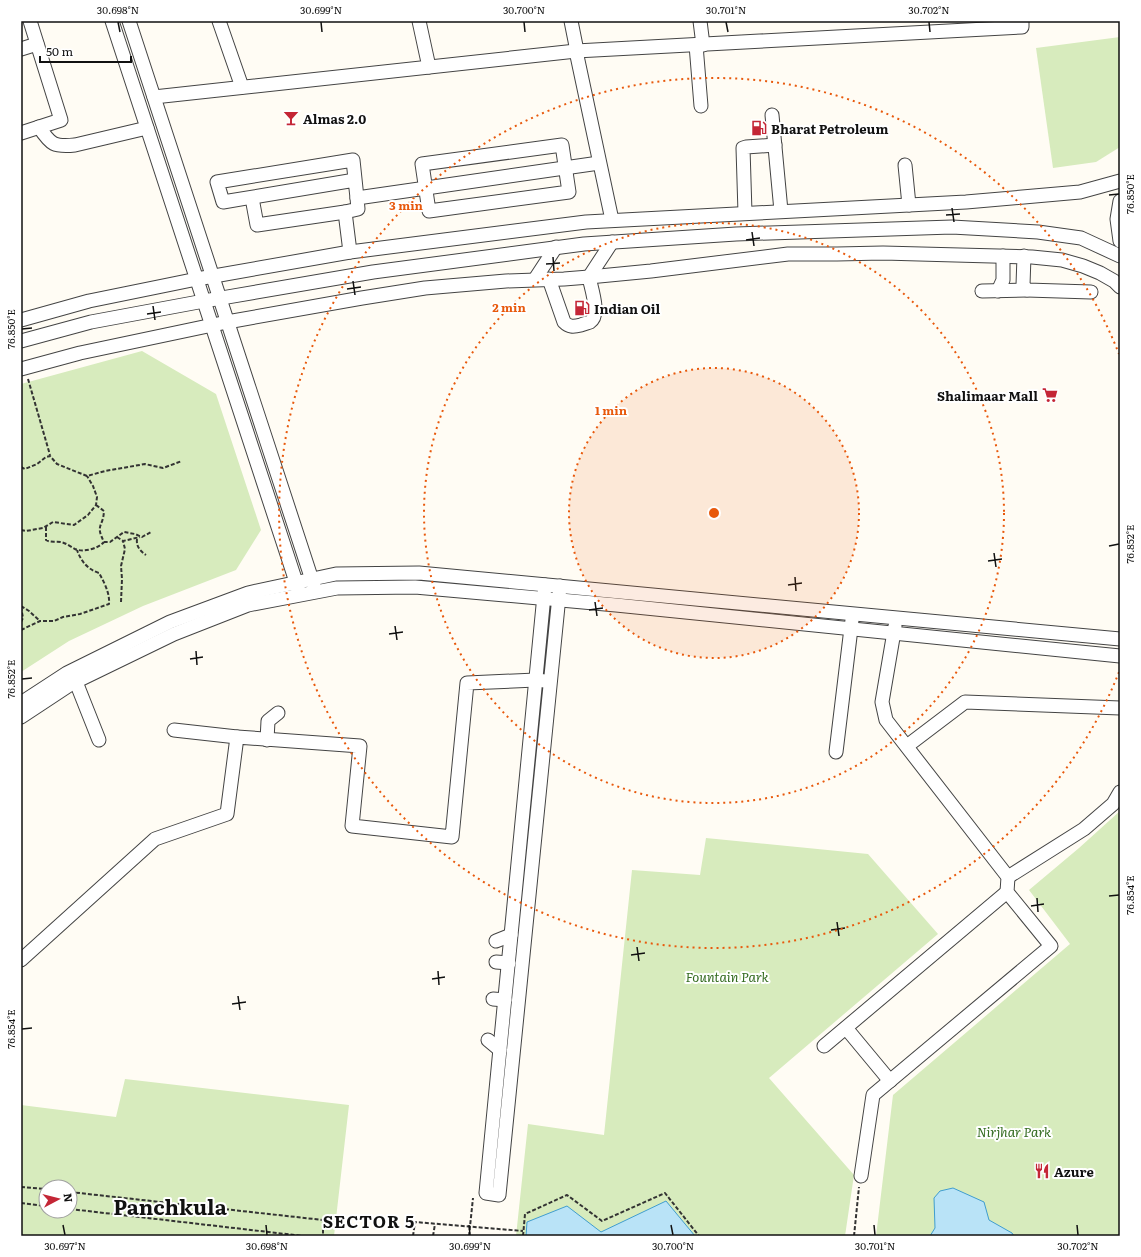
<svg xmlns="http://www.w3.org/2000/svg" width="1141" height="1257" viewBox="0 0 1141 1257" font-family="Literata,serif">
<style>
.green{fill:#d7ebbd;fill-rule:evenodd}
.water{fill:#b9e3f7;stroke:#3f9dcf}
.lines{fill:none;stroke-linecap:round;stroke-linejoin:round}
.minor-casing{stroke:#444;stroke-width:15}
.path{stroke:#333;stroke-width:2;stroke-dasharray:4 2;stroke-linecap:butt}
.minor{stroke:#fff;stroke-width:13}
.ticks{fill:none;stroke:#111;stroke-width:1.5}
.ring{fill:none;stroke:#e8590c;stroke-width:2;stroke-dasharray:2 4}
.labels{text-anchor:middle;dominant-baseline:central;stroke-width:4;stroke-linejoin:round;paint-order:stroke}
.poi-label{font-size:13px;font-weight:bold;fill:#111;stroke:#fff;text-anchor:start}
.park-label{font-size:13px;font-style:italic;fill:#336b1f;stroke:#fff}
.district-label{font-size:17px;font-weight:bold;letter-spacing:1px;fill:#111;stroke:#fff}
.town-label{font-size:21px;font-weight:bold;fill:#111;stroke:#fff}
.centre{fill:#e8590c;stroke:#fff;stroke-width:2}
.ring-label{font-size:12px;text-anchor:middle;font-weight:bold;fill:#e8590c;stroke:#fff;stroke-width:4;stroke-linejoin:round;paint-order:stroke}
.neatline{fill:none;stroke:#111;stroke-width:1.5}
.ticks-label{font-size:10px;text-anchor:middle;fill:#111}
</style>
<rect width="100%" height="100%" fill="#fffcf4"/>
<!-- green -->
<g class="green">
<polygon points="1120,37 1120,147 1096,162 1053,168 1036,48"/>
<polygon points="142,351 216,394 261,530 236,570 143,606 69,641 21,672 21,384"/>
<polygon points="1120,811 1120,1236 876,1236 893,1095 1070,944 1029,890 1079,848"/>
<polygon points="706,838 868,854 938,934 769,1078 854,1175 845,1236 516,1236 528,1124 604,1135 632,870 700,875"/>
<path d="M125,1079L349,1105L334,1236H21V1105L116,1117ZM46,1187H70V1211H46Z"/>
</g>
<!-- water -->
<g class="water">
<polygon points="953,1188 984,1202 989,1220 1012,1233 1014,1236 930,1236 935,1228 934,1198 940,1191"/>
<polygon points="666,1201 695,1236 526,1236 527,1222 567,1206 601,1232"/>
</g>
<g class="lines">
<defs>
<g id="minor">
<polyline points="112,21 299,591"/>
<polyline points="129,21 314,586"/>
<polyline points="219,21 242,87"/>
<polyline points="419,21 429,67"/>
<polyline points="571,21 577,51 576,51 612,220"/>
<polyline points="700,21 703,45"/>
<polyline points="696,45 701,106"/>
<polyline points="21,49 37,44"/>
<polyline points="154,97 576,51 1022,27 1022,21"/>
<polyline points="772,115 781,211"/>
<path d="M39,127C51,145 54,147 75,145L147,128"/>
<polyline points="21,133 61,120 30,21"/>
<polygon points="562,145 569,192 429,211 422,164"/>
<polyline points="905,165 909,205"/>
<polyline points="355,180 223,202 217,182 353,160 357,198"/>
<polyline points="252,198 257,225 345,212"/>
<polyline points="1120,201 1117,219 1120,241"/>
<polyline points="745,213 743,148 746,147 775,145"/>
<polyline points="350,252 345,212 358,209 357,198 599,163"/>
<polyline points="1024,256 1023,285 1027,290 1091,292"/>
<polyline points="535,279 556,247"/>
<path d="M549,279L564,322C569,327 573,327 581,325C583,324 587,323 590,322C601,315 591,288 589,277L612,242"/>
<polyline points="982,291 1027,290"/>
<polyline points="998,291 1003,280 1003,256"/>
<polyline points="21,320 89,301 197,279 350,252 586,222 966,202 1080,192 1120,181"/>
<polyline points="21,341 91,322 204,301 373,272 584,244 736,234 952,227 1038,232 1081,238 1120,256"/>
<polyline points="21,369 80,353 227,322 362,298 425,288 506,281 564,279 589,277 651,271 788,254 837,254 883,253 1032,257 1062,260 1083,266 1100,273 1114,281 1120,287"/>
<polyline points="545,585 486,1193 499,1195 560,586"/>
<polyline points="76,682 99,740"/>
<polyline points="21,703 67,673 170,622 248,593 336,574 419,573 1120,639"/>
<polyline points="21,717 71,684 174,634 248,605 337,588 415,587 616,605 1120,656"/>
<polyline points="174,730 237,737"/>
<polyline points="267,740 268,721 278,713"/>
<polyline points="907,746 965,702 1120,708"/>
<polyline points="836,752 852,620"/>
<polyline points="1008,877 1084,829 1113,804 1120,792"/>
<polyline points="496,941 511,935"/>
<polyline points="21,960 155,839 227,814 237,737 360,746 352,826 452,837 467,683 536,680 545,681"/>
<polyline points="496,962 509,963"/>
<polyline points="493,999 505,1000"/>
<polyline points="846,1028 890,1081"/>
<polyline points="488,1040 500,1050"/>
<polyline points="824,1046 1007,892"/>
<polyline points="861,1176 873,1095 1051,946 1007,892 1008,877 886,720 882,702 895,626"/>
</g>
</defs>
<!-- minor casing -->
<use href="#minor" class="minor-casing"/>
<!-- path -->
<g class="path">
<polyline points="28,379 50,455"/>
<polyline points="21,467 25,469 37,464 46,457 50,456 57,464 87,476 105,471 145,464 163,468 182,461"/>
<path d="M96,505L104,511C103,528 95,524 104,542H110L124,532L135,534L142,537L151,532"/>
<path d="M46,527V540C51,543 56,541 61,542C66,543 71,547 75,549C84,553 99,548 104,542"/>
<polyline points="21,530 26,531 43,528 53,522 74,525 88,515 96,505 97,497 93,486 87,476"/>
<polyline points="117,537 123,541 140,537"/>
<path d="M137,539C136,546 140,551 146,555"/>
<polyline points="121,602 122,579 121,566 125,549 123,541"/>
<polyline points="21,606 29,611 40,621"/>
<polyline points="21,622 23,618 21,607"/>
<path d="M21,630L40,621H54L63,617L80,614L109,604C110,593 104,582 99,573C87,569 81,561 77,550"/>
<polyline points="21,1187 46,1189"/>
<polyline points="70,1192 323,1220 323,1236"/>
<polyline points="21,1203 46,1206"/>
<polyline points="70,1209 303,1236"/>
<polyline points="413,1236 415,1222 523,1231"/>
<polyline points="433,1236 435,1224"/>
<polyline points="469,1236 473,1198"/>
<polyline points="523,1236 525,1214 567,1195 602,1221 665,1193 699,1236"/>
<polyline points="854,1236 859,1187"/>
</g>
<!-- minor -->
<use href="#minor" class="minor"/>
</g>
<!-- ticks -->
<path class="ticks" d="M118,22L120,32M321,22L322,32M524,22L525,32M726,22L728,32M929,22L930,32M1109,195L1119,194M952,208L954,222M946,215L960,214M752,232L754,246M746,240L760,238M553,257L554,271M546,264L560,263M353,281L355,295M347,289L361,287M153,306L155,320M147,314L161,312M22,329L32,328M1109,546L1119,544M994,553L996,567M988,561L1002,559M795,577L796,591M788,585L802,583M595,602L597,616M589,610L603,608M395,626L397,640M389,634L403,632M196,651L197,665M190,659L203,657M22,679L32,678M1109,896L1119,895M1037,898L1038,912M1031,906L1044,904M837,922L839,936M831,930L845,928M637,947L639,961M631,955L645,953M438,971L439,985M432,979L445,977M238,996L240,1010M232,1004L246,1002M22,1029L32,1028M63,1225L65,1235M266,1225L267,1235M469,1225L470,1235M671,1225L673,1235M874,1225L875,1235M1077,1225L1078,1235"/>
<!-- distance rings -->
<circle cx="714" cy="513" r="145" fill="#e8590c" fill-opacity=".12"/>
<g class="ring">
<circle cx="714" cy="513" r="145"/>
<circle cx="714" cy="513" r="290"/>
<path d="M1119 672A435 435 0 1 1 1119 354"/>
</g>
<!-- icons -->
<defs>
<symbol id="bar-bare" viewBox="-9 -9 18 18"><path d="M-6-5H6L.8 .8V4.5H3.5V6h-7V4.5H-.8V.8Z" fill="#c42636" stroke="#fff" stroke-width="2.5" paint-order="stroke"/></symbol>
<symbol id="fuel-bare" viewBox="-9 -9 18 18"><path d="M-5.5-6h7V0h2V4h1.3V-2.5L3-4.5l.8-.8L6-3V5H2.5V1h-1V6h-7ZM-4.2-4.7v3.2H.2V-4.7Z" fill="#c42636" stroke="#fff" stroke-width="2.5" paint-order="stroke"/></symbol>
<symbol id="supermarket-bare" viewBox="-9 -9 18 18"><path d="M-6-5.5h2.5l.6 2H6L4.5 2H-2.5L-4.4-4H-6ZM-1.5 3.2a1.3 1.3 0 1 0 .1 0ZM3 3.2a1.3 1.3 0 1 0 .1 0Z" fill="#c42636" stroke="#fff" stroke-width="2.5" paint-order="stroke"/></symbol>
<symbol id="restaurant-bare" viewBox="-9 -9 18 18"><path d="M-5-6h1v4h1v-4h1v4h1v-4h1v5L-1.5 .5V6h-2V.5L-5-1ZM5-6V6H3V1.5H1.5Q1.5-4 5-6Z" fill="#c42636" stroke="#fff" stroke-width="2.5" paint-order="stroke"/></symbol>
</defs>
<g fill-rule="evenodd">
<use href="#bar-bare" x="280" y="107" width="22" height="22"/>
<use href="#fuel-bare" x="748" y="117" width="22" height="22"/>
<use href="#fuel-bare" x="571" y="297" width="22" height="22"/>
<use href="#supermarket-bare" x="1039" y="384" width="22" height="22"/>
<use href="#restaurant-bare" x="1031" y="1160" width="22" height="22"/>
</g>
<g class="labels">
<!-- poi labels -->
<g class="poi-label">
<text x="303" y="118">Almas 2.0</text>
<text x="771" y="128">Bharat Petroleum</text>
<text x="594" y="308">Indian Oil</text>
<text x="1038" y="395" text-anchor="end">Shalimaar Mall</text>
<text x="1054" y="1171">Azure</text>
</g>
<!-- park labels -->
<g class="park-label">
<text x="727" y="976">Fountain Park</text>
<text x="1014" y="1131">Nirjhar Park</text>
</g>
<!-- district labels -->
<g class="district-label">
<text x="369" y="1220">SECTOR 5</text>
</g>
<!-- town labels -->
<g class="town-label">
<text x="170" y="1205">Panchkula</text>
</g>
</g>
<circle cx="714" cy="513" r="6" class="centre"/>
<g class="ring-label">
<text x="406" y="210">3 min</text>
<text x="509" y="312">2 min</text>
<text x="611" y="415">1 min</text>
</g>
<!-- border -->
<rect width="1141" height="1257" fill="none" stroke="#ffffff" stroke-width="44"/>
<!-- north arrow -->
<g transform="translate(58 1199) rotate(83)"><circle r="19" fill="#ffffff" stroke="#a0a0a0"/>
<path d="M0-3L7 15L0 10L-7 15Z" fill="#c42636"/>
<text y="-6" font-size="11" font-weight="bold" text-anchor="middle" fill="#111111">N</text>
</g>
<!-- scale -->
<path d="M40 56v6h91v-6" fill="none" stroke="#111111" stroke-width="2"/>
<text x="46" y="56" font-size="12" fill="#111111" stroke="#ffffff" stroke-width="3" paint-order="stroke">50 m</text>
<rect x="22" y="22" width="1097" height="1213" class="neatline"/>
<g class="ticks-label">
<text x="118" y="14">30.698°N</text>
<text x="321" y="14">30.699°N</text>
<text x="524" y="14">30.700°N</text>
<text x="726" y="14">30.701°N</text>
<text x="929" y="14">30.702°N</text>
<text transform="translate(1130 194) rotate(-90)" y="4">76.850°E</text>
<text transform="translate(11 329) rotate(-90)" y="4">76.850°E</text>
<text transform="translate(1130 544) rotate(-90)" y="4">76.852°E</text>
<text transform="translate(11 679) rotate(-90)" y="4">76.852°E</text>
<text transform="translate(1130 895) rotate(-90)" y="4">76.854°E</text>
<text transform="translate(11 1029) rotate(-90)" y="4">76.854°E</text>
<text x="65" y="1250">30.697°N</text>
<text x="267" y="1250">30.698°N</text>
<text x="470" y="1250">30.699°N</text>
<text x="673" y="1250">30.700°N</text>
<text x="875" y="1250">30.701°N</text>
<text x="1078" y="1250">30.702°N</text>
</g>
</svg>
